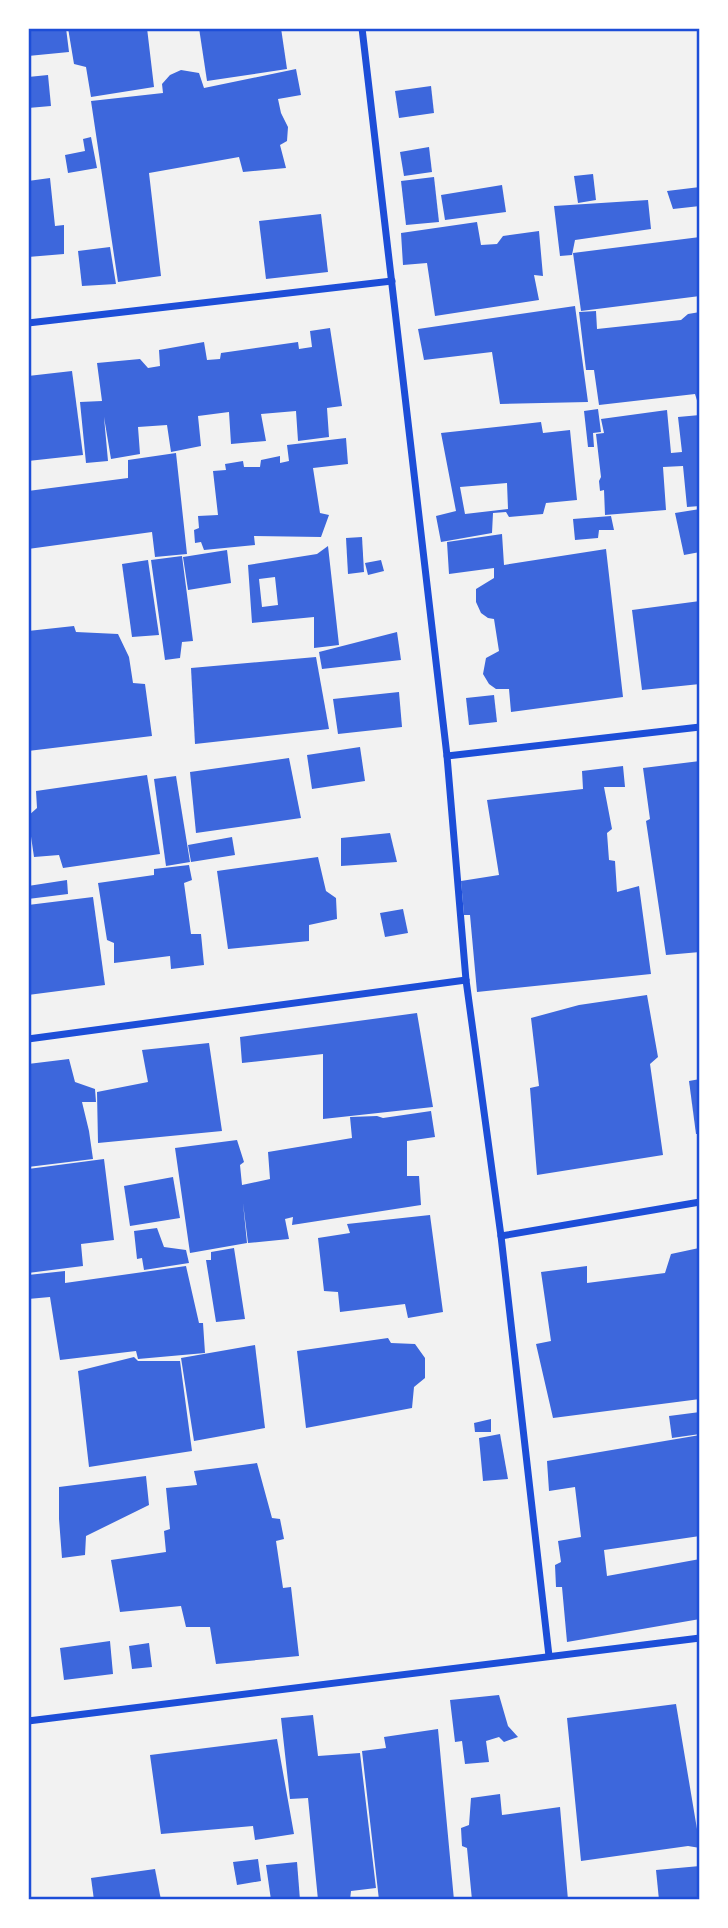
<svg xmlns="http://www.w3.org/2000/svg" width="728" height="1928" viewBox="0 0 728 1928" font-family="'IBM Plex Serif',serif">
<style>
.building{fill:#3d67dc;fill-rule:evenodd}
.lines{fill:none;stroke-linecap:round;stroke-linejoin:round}
.minor{stroke:#1d4ed8;stroke-width:7}
.neatline{fill:none;stroke:#1d4ed8;stroke-width:2.5}
</style>
<rect width="100%" height="100%" fill="#f2f2f2"/>
<!-- building -->
<g class="building">
<polygon points="28,28 66,28 69,52 28,56"/>
<polygon points="68,28 147,28 154,87 91,97 86,67 74,64"/>
<polygon points="199,28 281,28 287,69 207,81"/>
<polygon points="296,69 301,95 278,99 281,113 288,127 287,141 280,145 286,168 243,172 239,157 149,173 161,276 118,282 91,101 163,93 162,84 170,75 181,70 199,73 204,88"/>
<polygon points="48,75 51,106 28,108 28,77"/>
<polygon points="431,86 434,113 399,118 395,91"/>
<polygon points="91,137 97,168 68,173 65,155 85,151 83,139"/>
<polygon points="429,147 432,172 404,176 400,152"/>
<polygon points="593,174 596,200 578,203 574,176"/>
<polygon points="434,177 439,222 406,225 401,181"/>
<polygon points="50,178 55,226 64,225 64,254 28,257 28,181"/>
<polygon points="502,185 506,212 445,220 441,195"/>
<polygon points="700,187 700,206 673,209 667,191"/>
<polygon points="648,200 651,229 575,240 572,255 560,256 554,206"/>
<polygon points="321,214 328,272 266,279 259,221"/>
<polygon points="477,222 481,245 497,244 503,236 539,231 543,276 534,275 539,300 435,316 427,263 403,265 401,233"/>
<polygon points="700,237 700,296 581,311 573,253"/>
<polygon points="110,247 116,284 82,286 78,251"/>
<polygon points="575,306 588,402 500,404 492,352 424,360 418,329"/>
<polygon points="596,311 597,329 681,320 688,314 700,312 700,410 695,394 599,405 594,370 586,370 579,312"/>
<polygon points="330,328 342,406 327,408 329,437 298,441 296,411 261,414 266,441 231,444 229,412 198,416 201,446 171,452 167,425 138,427 140,454 111,459 104,417 108,461 86,463 80,402 102,401 97,363 140,359 148,368 160,366 159,350 204,342 207,360 220,359 221,353 298,342 299,349 312,347 310,331"/>
<polygon points="72,371 83,455 28,461 28,376"/>
<polygon points="598,409 601,432 593,433 594,447 588,447 584,411"/>
<polygon points="667,410 671,453 682,452 678,417 700,415 700,506 687,507 683,466 663,467 666,510 605,515 604,490 600,491 599,481 601,477 596,434 604,433 601,419"/>
<path d="M541,422L543,433L570,430L577,500L546,503L543,514L509,517L506,512L493,513L492,533L441,542L436,516L456,511L441,433ZM507,483L508,509L465,514L460,487Z"/>
<polygon points="346,438 348,464 313,468 320,513 329,515 321,537 254,536 255,545 204,550 201,542 195,543 194,530 199,528 198,516 218,515 213,471 226,470 225,464 243,461 244,467 260,467 261,460 280,456 280,463 289,461 287,445"/>
<polygon points="176,453 187,554 155,557 152,532 28,549 28,491 128,478 128,460"/>
<polygon points="700,509 700,552 684,555 675,513"/>
<polygon points="611,516 614,530 599,530 598,538 575,540 573,519"/>
<polygon points="502,534 504,565 606,549 623,697 511,712 509,689 496,689 489,684 483,674 486,658 499,651 494,619 488,618 481,613 476,602 476,589 494,578 494,568 449,574 447,542"/>
<polygon points="362,537 364,572 348,574 346,538"/>
<path d="M328,546L339,645L314,648V617L252,623L248,565L317,554ZM275,577L278,605L262,607L259,579Z"/>
<polygon points="227,550 231,583 188,590 183,557"/>
<polygon points="182,556 193,641 182,642 180,658 165,660 151,560"/>
<polygon points="148,560 159,635 132,637 122,564"/>
<polygon points="381,560 384,571 368,575 365,563"/>
<polygon points="700,601 700,684 642,690 632,610"/>
<polygon points="74,626 76,632 118,634 129,657 133,683 145,684 152,736 28,751 28,631"/>
<polygon points="397,632 401,660 322,669 319,652"/>
<polygon points="316,657 329,729 195,744 191,668"/>
<polygon points="399,692 402,727 338,734 333,699"/>
<polygon points="494,695 497,722 469,725 466,698"/>
<polygon points="360,747 365,781 312,789 307,755"/>
<polygon points="289,758 301,818 196,833 190,772"/>
<polygon points="700,761 700,952 666,955 646,821 650,819 643,768"/>
<polygon points="623,766 625,787 604,787 612,829 607,833 609,860 615,861 617,892 639,886 651,974 477,992 470,915 464,915 461,881 499,875 487,800 583,789 582,771"/>
<polygon points="147,775 160,854 63,868 59,855 34,857 28,816 37,808 36,791"/>
<polygon points="176,776 190,862 166,866 154,779"/>
<polygon points="390,833 397,862 341,866 341,838"/>
<polygon points="232,837 235,855 191,862 188,845"/>
<polygon points="318,857 326,891 336,898 337,919 309,925 309,941 228,949 217,871"/>
<polygon points="189,865 192,880 184,883 191,934 201,934 204,965 171,969 170,956 114,963 114,943 107,940 98,883 154,875 154,869"/>
<polygon points="67,880 68,894 28,899 28,886"/>
<polygon points="93,897 105,985 28,995 28,905"/>
<polygon points="403,909 408,933 385,937 380,913"/>
<polygon points="647,995 658,1057 650,1064 663,1155 537,1175 530,1088 539,1086 531,1018 579,1005"/>
<polygon points="417,1013 433,1107 323,1119 323,1054 242,1063 240,1037"/>
<polygon points="209,1043 222,1131 98,1143 97,1092 148,1082 142,1050"/>
<polygon points="69,1059 75,1082 95,1089 96,1102 82,1102 89,1131 93,1159 28,1167 28,1064"/>
<polygon points="700,1079 700,1134 696,1134 689,1081"/>
<polygon points="431,1111 435,1137 407,1141 407,1176 419,1176 421,1205 292,1225 293,1217 285,1219 289,1239 248,1243 243,1203 247,1243 190,1253 175,1148 237,1140 244,1162 240,1165 242,1185 270,1179 268,1152 352,1138 350,1117 377,1116 383,1118"/>
<polygon points="104,1159 114,1240 81,1244 83,1266 28,1273 28,1169"/>
<polygon points="173,1177 180,1218 130,1226 124,1186"/>
<polygon points="430,1215 443,1312 408,1318 405,1304 340,1312 338,1292 324,1291 318,1238 350,1233 347,1224"/>
<polygon points="157,1228 164,1247 186,1250 189,1263 144,1270 142,1258 137,1259 134,1231"/>
<polygon points="234,1248 245,1319 216,1322 206,1260 211,1260 211,1252"/>
<polygon points="699,1248 700,1399 553,1418 536,1344 551,1341 541,1272 587,1266 587,1283 665,1273 671,1254"/>
<polygon points="186,1266 199,1323 203,1323 205,1353 138,1359 136,1351 60,1360 50,1297 28,1299 28,1275 65,1271 65,1283"/>
<polygon points="388,1338 391,1343 415,1344 425,1358 425,1378 414,1387 412,1408 306,1428 297,1351"/>
<polygon points="255,1345 265,1428 194,1441 181,1358"/>
<polygon points="134,1357 138,1361 180,1361 192,1451 89,1467 78,1371"/>
<polygon points="700,1412 700,1434 672,1438 669,1416"/>
<polygon points="491,1419 491,1432 475,1432 474,1423"/>
<polygon points="500,1434 508,1479 483,1481 479,1438"/>
<polygon points="700,1435 700,1536 604,1550 607,1576 700,1559 700,1619 567,1642 562,1587 556,1587 555,1565 561,1562 558,1541 581,1537 575,1487 549,1491 547,1461"/>
<polygon points="257,1463 272,1518 280,1519 284,1539 276,1541 283,1588 291,1587 299,1656 216,1664 210,1627 186,1627 181,1606 120,1612 111,1560 166,1552 164,1531 170,1529 166,1488 197,1485 194,1471"/>
<polygon points="146,1476 149,1505 86,1536 85,1555 62,1558 59,1519 59,1487"/>
<polygon points="110,1641 113,1674 64,1680 60,1648"/>
<polygon points="149,1643 152,1667 132,1669 129,1646"/>
<polygon points="499,1695 508,1726 518,1737 504,1742 499,1737 486,1741 489,1762 465,1764 462,1741 455,1742 450,1700"/>
<polygon points="676,1704 697,1829 700,1830 700,1848 688,1846 581,1861 567,1718"/>
<polygon points="313,1715 318,1756 360,1753 376,1888 351,1891 350,1900 318,1900 308,1798 290,1799 281,1718"/>
<polygon points="438,1729 454,1900 379,1900 362,1751 386,1748 384,1737"/>
<polygon points="277,1739 294,1834 255,1840 253,1826 161,1834 150,1755"/>
<polygon points="500,1794 502,1815 560,1807 568,1900 472,1900 467,1848 462,1846 461,1828 469,1825 471,1798"/>
<polygon points="258,1859 261,1881 237,1885 233,1862"/>
<polygon points="297,1862 300,1900 271,1900 266,1865"/>
<polygon points="700,1866 700,1900 659,1900 656,1870"/>
<polygon points="155,1869 161,1900 94,1900 91,1878"/>
</g>
<g class="lines">
<!-- minor -->
<g class="minor">
<polyline points="362,28 447,756 466,980 501,1236 549,1656"/>
<polyline points="28,323 392,281"/>
<polyline points="447,756 700,727"/>
<polyline points="28,1039 466,980"/>
<polyline points="501,1236 700,1202"/>
<polyline points="28,1721 700,1638"/>
</g>
</g>
<!-- border -->
<rect width="728" height="1928" fill="none" stroke="#ffffff" stroke-width="60"/>
<rect x="30" y="30" width="668" height="1868" class="neatline"/>
</svg>
